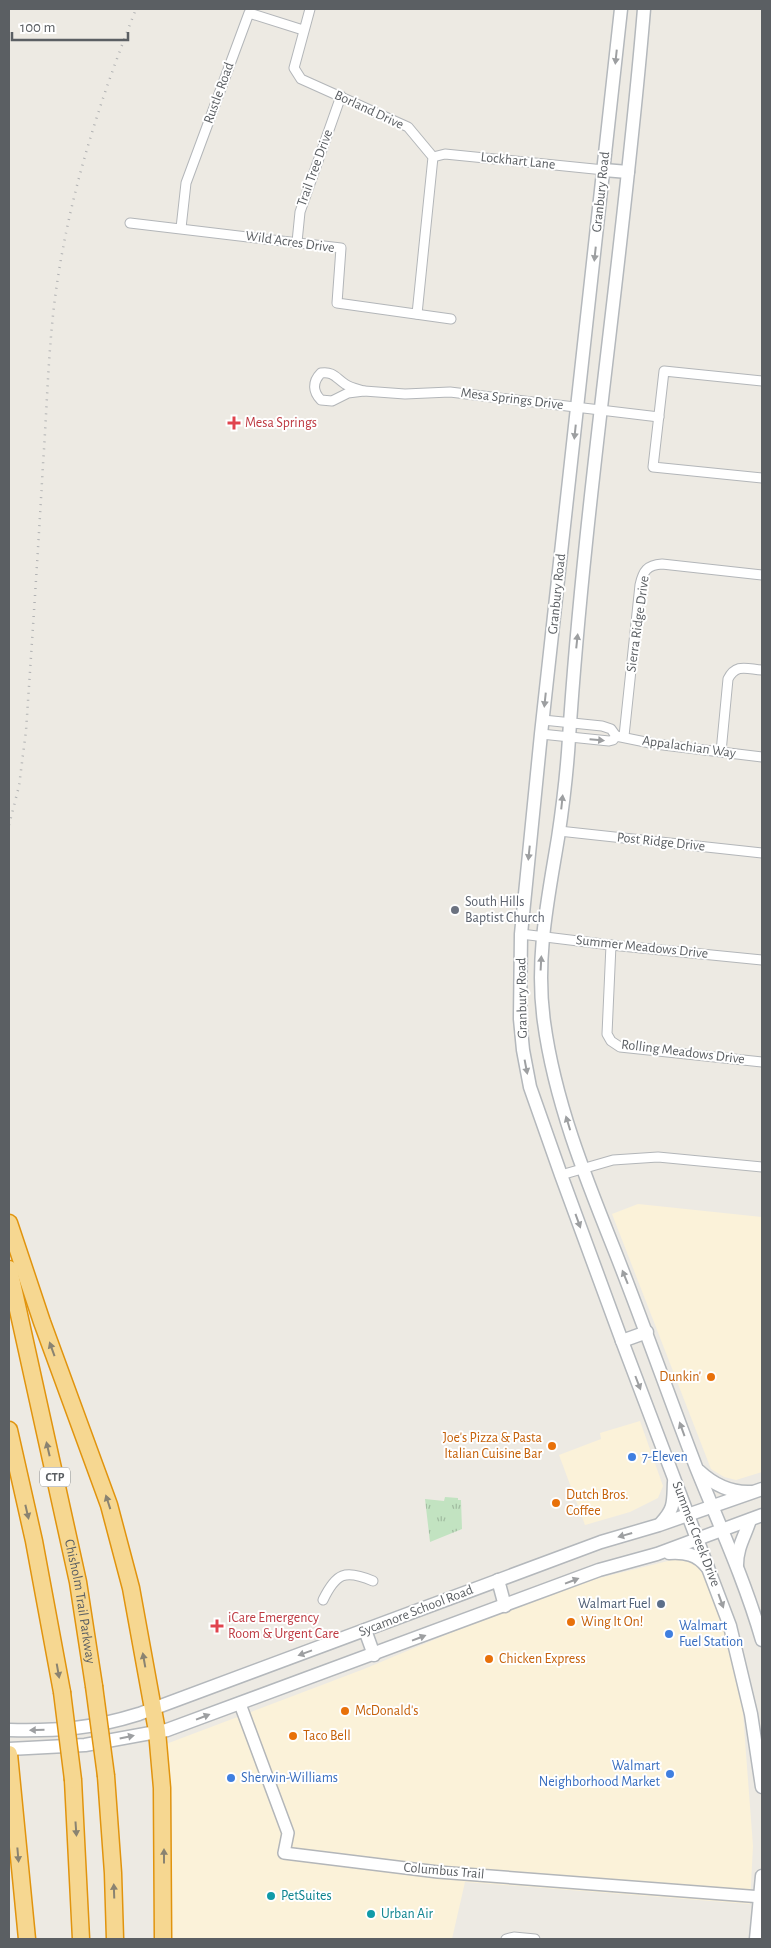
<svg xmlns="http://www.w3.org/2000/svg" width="771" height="1948" viewBox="0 0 771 1948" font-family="'Alegreya Sans',sans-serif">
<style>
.commercial{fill:#fbf2d9}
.grass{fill:url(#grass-tufts)}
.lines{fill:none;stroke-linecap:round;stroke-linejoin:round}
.minor-casing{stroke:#b3b6b9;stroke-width:11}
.tertiary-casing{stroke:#b3b6b9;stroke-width:14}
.secondary-casing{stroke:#b4b8bc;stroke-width:15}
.motorway-casing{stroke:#e1940e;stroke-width:19}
.minor{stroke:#fff;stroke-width:9}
.tertiary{stroke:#fff;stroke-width:11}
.secondary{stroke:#fff;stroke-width:12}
.motorway{stroke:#f6d791;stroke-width:16}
.rail{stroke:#b1b2b3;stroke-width:2.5;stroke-dasharray:1 6;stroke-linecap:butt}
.motorway-bridge-casing{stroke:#e1940e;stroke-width:19;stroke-linecap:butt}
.motorway-bridge{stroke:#f6d791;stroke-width:16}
.oneway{fill:#9d9fa1}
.oneway2{fill:#8a8371}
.health-dot{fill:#e0444e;stroke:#fff;stroke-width:2}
.worship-dot{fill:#6b7280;stroke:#fff;stroke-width:2}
.food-dot{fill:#e8710a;stroke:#fff;stroke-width:2}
.shop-dot{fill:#3f7fe0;stroke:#fff;stroke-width:2}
.service-dot{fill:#5c6f8a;stroke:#fff;stroke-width:2}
.culture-dot{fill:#0f9aa8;stroke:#fff;stroke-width:2}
.labels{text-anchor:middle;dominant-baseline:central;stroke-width:4;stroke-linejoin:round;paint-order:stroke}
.shield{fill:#fff;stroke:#8c8f92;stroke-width:1}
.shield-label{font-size:12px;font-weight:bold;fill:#5b5f63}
.street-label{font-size:14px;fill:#5b5f63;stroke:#fff}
.health-label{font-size:14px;fill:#be3a42;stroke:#fff;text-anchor:start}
.worship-label{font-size:14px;fill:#5b616d;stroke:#fff;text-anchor:start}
.food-label{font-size:14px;fill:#c56008;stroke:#fff;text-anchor:start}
.shop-label{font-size:14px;fill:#366cbe;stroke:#fff;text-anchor:start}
.service-label{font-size:14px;fill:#4e5e75;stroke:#fff;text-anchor:end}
.culture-label{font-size:14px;fill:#0d838f;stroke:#fff;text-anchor:start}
</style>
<defs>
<pattern id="grass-tufts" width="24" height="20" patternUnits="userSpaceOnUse" patternTransform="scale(1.25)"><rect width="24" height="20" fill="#c2e3c1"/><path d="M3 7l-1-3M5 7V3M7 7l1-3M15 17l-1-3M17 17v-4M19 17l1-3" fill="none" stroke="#a1bba0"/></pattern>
</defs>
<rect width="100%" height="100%" fill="#edeae3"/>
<!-- commercial -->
<g class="commercial">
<polygon points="638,1204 762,1217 762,1472 736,1480 724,1477 711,1469 612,1214"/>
<polygon points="640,1421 663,1486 658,1498 630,1512 585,1525 559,1455 601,1439 600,1433"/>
<polygon points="680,1558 692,1560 703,1569 728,1640 742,1700 753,1846 750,1904 465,1882 452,1939 171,1939 172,1805 166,1744 364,1669 486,1618 595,1579"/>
</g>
<!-- grass -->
<polygon class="grass" points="445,1497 458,1498 458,1500 461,1500 462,1529 430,1542 425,1499 444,1501"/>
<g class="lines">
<defs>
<g id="minor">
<polyline points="310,9 294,68 301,79 408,127 433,157 417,314"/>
<polyline points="433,157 445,154 604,170"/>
<polyline points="130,223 341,248 337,303 451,319"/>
<polyline points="181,228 186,183 249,13 303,30"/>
<polyline points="297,242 300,212 341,96"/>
<path d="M321,373C333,371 336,378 345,384C351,388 358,389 364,391L348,393L332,401L321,400C313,392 312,382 321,373Z"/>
<polyline points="762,381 664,371 653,467 762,478"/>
<polyline points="364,391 405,394 450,392 659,417"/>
<polyline points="543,720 602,726 611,729 616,736"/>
<polyline points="541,734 609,741 613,740 616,736 655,744 762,757"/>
<path d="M624,736L640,585C643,571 647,565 662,564L762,575"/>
<path d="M721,752L728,679C736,663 747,669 762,670"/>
<polyline points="559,831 762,853"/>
<polyline points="521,934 611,945 762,960"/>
<polyline points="611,945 607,1034 611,1041 620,1047 762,1062"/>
<polyline points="561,1175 613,1160 658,1157 762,1167"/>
<path d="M323,1600C336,1573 345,1569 373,1581"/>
<polyline points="506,1939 514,1937 535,1939"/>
</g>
<polyline id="tertiary" points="240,1704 288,1833 284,1853 438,1872 762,1897"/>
<g id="secondary">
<polyline points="621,9 541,734 521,934 520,1019 523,1050 530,1087 561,1175 622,1341 730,1626 751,1714 762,1787"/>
<path d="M644,9C624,252 585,494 569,738C567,771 563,805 558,838C548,899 535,959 544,1022C555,1103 586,1179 616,1254C644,1325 669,1397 696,1467C719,1524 745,1581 762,1640"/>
<polyline points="604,170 628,172"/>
<polyline points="622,1341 647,1332"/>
<path d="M699,1471C714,1485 730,1493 751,1492"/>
<path d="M661,1523C675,1508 673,1502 674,1482"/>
<path d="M669,1553C685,1552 697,1554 707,1567"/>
<path d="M737,1565C737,1547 745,1536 750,1520"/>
<polyline points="498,1580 505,1606"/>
<polyline points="365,1630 374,1655"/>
<path d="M9,1730C58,1731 91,1729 139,1714L601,1542L659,1525L762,1489"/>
<polyline points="9,1749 85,1745 167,1730 599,1570 657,1554 762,1515"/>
<polyline points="756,1939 762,1876"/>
</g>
<g id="motorway">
<polyline points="9,1223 42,1322 109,1505 131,1588 157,1731 162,1788 163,1939"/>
<path id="s1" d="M9,1269L78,1582L94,1686"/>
<polyline points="9,1430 34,1541 62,1692"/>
<polyline points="9,1754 27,1939"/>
<polyline points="106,1776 113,1873 115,1939"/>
<polyline points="73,1780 81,1939"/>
</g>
</defs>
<!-- minor casing -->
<use href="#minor" class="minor-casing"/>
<!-- tertiary casing -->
<use href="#tertiary" class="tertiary-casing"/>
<!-- secondary casing -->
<use href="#secondary" class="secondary-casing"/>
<!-- motorway casing -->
<use href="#motorway" class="motorway-casing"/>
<!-- minor -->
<use href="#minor" class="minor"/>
<!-- tertiary -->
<use href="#tertiary" class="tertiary"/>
<!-- secondary -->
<use href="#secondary" class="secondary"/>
<!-- motorway -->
<use href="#motorway" class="motorway"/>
<!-- rail -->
<path class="rail" d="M9,825L19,786L26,731C32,642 38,553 43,464C47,409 48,353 55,298C68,198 99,102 136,9"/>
<defs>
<g id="motorway-bridge">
<polyline points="94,1686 106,1776"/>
<polyline points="62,1692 73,1780"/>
</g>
</defs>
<!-- motorway-bridge casing -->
<use href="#motorway-bridge" class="motorway-bridge-casing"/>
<!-- motorway-bridge -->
<use href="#motorway-bridge" class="motorway-bridge"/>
</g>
<!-- one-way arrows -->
<defs><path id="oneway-solid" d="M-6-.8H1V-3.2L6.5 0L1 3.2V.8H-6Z" transform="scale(1.25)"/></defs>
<g class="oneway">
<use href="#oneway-solid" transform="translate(616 57) rotate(96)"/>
<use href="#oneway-solid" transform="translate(595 254) rotate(96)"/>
<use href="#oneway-solid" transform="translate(575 432) rotate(96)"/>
<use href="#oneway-solid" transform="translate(577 641) rotate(-84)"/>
<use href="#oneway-solid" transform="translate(545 700) rotate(96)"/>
<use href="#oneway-solid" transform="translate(597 740) rotate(5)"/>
<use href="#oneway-solid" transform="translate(562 802) rotate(-84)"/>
<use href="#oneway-solid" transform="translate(529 853) rotate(96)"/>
<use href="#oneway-solid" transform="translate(541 963) rotate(-87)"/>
<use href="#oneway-solid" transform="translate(526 1067) rotate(79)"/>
<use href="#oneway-solid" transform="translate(568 1123) rotate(-107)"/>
<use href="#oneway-solid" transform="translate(578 1221) rotate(70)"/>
<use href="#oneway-solid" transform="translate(625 1277) rotate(-112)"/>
<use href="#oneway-solid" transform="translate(638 1383) rotate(69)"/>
<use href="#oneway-solid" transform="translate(682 1429) rotate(-110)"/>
<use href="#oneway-solid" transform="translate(625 1535) rotate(164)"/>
<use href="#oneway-solid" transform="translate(572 1581) rotate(-21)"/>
<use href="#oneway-solid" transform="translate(721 1601) rotate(70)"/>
<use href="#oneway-solid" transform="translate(419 1638) rotate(-21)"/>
<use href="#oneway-solid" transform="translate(305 1653) rotate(160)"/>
<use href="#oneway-solid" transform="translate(203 1717) rotate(-21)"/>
<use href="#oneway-solid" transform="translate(37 1730) rotate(179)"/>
<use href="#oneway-solid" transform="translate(127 1737) rotate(-12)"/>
</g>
<g class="oneway2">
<use href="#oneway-solid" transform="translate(52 1349) rotate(-110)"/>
<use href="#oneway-solid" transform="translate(48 1449) rotate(-103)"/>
<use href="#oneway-solid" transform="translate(108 1502) rotate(-108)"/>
<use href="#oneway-solid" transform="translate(27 1512) rotate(77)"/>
<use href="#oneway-solid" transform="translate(144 1660) rotate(-100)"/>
<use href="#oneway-solid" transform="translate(58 1671) rotate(80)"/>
<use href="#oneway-solid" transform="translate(76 1829) rotate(86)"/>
<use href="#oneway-solid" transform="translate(18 1855) rotate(85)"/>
<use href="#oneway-solid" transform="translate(164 1856) rotate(-90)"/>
<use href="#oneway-solid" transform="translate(114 1891) rotate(-92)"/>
</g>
<!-- markers -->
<g class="health-dot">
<path d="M231.5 415.5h5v5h5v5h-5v5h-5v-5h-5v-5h5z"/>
<path d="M214.5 1618.5h5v5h5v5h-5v5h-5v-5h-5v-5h5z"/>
</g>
<circle class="worship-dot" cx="455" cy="910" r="5"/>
<g class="food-dot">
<circle cx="711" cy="1377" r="5"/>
<circle cx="552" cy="1446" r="5"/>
<circle cx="556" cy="1503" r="5"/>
<circle cx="571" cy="1622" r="5"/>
<circle cx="489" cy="1659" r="5"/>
<circle cx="345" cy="1711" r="5"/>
<circle cx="293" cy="1736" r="5"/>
</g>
<g class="shop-dot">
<circle cx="632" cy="1457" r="5"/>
<circle cx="669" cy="1634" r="5"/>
<circle cx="670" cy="1774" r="5"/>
<circle cx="231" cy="1778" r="5"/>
</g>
<circle class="service-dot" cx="661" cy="1604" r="5"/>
<g class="culture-dot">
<circle cx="271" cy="1896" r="5"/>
<circle cx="371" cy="1914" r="5"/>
</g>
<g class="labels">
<!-- shield labels -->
<rect class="shield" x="40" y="1467.5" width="30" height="19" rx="4"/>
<g class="shield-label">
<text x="55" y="1477">CTP</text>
</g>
<!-- street labels -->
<g class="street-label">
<text transform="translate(219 93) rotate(-70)">Rustle Road</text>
<text transform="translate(369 110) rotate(25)">Borland Drive</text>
<text transform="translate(518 161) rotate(6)">Lockhart Lane</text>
<text transform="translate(315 168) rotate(-70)">Trail Tree Drive</text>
<text transform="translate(601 192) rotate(-84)">Granbury Road</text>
<text transform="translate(290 242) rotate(8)">Wild Acres Drive</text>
<text transform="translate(512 399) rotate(7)">Mesa Springs Drive</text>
<text transform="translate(557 594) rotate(-84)">Granbury Road</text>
<text transform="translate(638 624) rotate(-82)">Sierra Ridge Drive</text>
<text transform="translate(689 747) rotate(8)">Appalachian Way</text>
<text transform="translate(661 842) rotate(6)">Post Ridge Drive</text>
<text transform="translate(642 947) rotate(6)">Summer Meadows Drive</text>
<text transform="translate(522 998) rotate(-91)">Granbury Road</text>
<text transform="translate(683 1052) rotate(7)">Rolling Meadows Drive</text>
<text transform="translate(696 1534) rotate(69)">Summer Creek Drive</text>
<text stroke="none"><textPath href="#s1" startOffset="340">Chisholm Trail Parkway</textPath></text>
<text transform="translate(416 1611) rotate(-21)">Sycamore School Road</text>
<text transform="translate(444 1871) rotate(5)">Columbus Trail</text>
</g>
<!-- health labels -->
<g class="health-label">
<text x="245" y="423">Mesa Springs</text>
<text x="228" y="1618">iCare Emergency<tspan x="228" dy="16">Room &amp; Urgent Care</tspan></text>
</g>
<!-- worship labels -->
<g class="worship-label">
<text x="465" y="902">South Hills<tspan x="465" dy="16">Baptist Church</tspan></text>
</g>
<!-- food labels -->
<g class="food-label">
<text x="701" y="1377" text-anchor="end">Dunkin'</text>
<text x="542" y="1438" text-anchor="end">Joe's Pizza &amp; Pasta<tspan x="542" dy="16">Italian Cuisine Bar</tspan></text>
<text x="566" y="1495">Dutch Bros.<tspan x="566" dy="16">Coffee</tspan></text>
<text x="581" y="1622">Wing It On!</text>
<text x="499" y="1659">Chicken Express</text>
<text x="355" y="1711">McDonald's</text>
<text x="303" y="1736">Taco Bell</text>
</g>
<!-- shop labels -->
<g class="shop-label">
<text x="642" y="1457">7-Eleven</text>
<text x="679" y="1626">Walmart<tspan x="679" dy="16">Fuel Station</tspan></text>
<text x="660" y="1766" text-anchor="end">Walmart<tspan x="660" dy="16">Neighborhood Market</tspan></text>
<text x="241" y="1778">Sherwin-Williams</text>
</g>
<!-- service labels -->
<g class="service-label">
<text x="651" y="1604">Walmart Fuel</text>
</g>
<!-- culture labels -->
<g class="culture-label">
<text x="281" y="1896">PetSuites</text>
<text x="381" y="1914">Urban Air</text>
</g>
</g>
<!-- border -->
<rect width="771" height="1948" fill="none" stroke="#5b5f63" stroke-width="20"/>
<!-- scale -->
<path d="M12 32v8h116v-8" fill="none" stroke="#5b5f63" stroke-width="2.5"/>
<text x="20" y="32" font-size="15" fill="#5b5f63" stroke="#ffffff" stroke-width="4" paint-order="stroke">100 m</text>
</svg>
